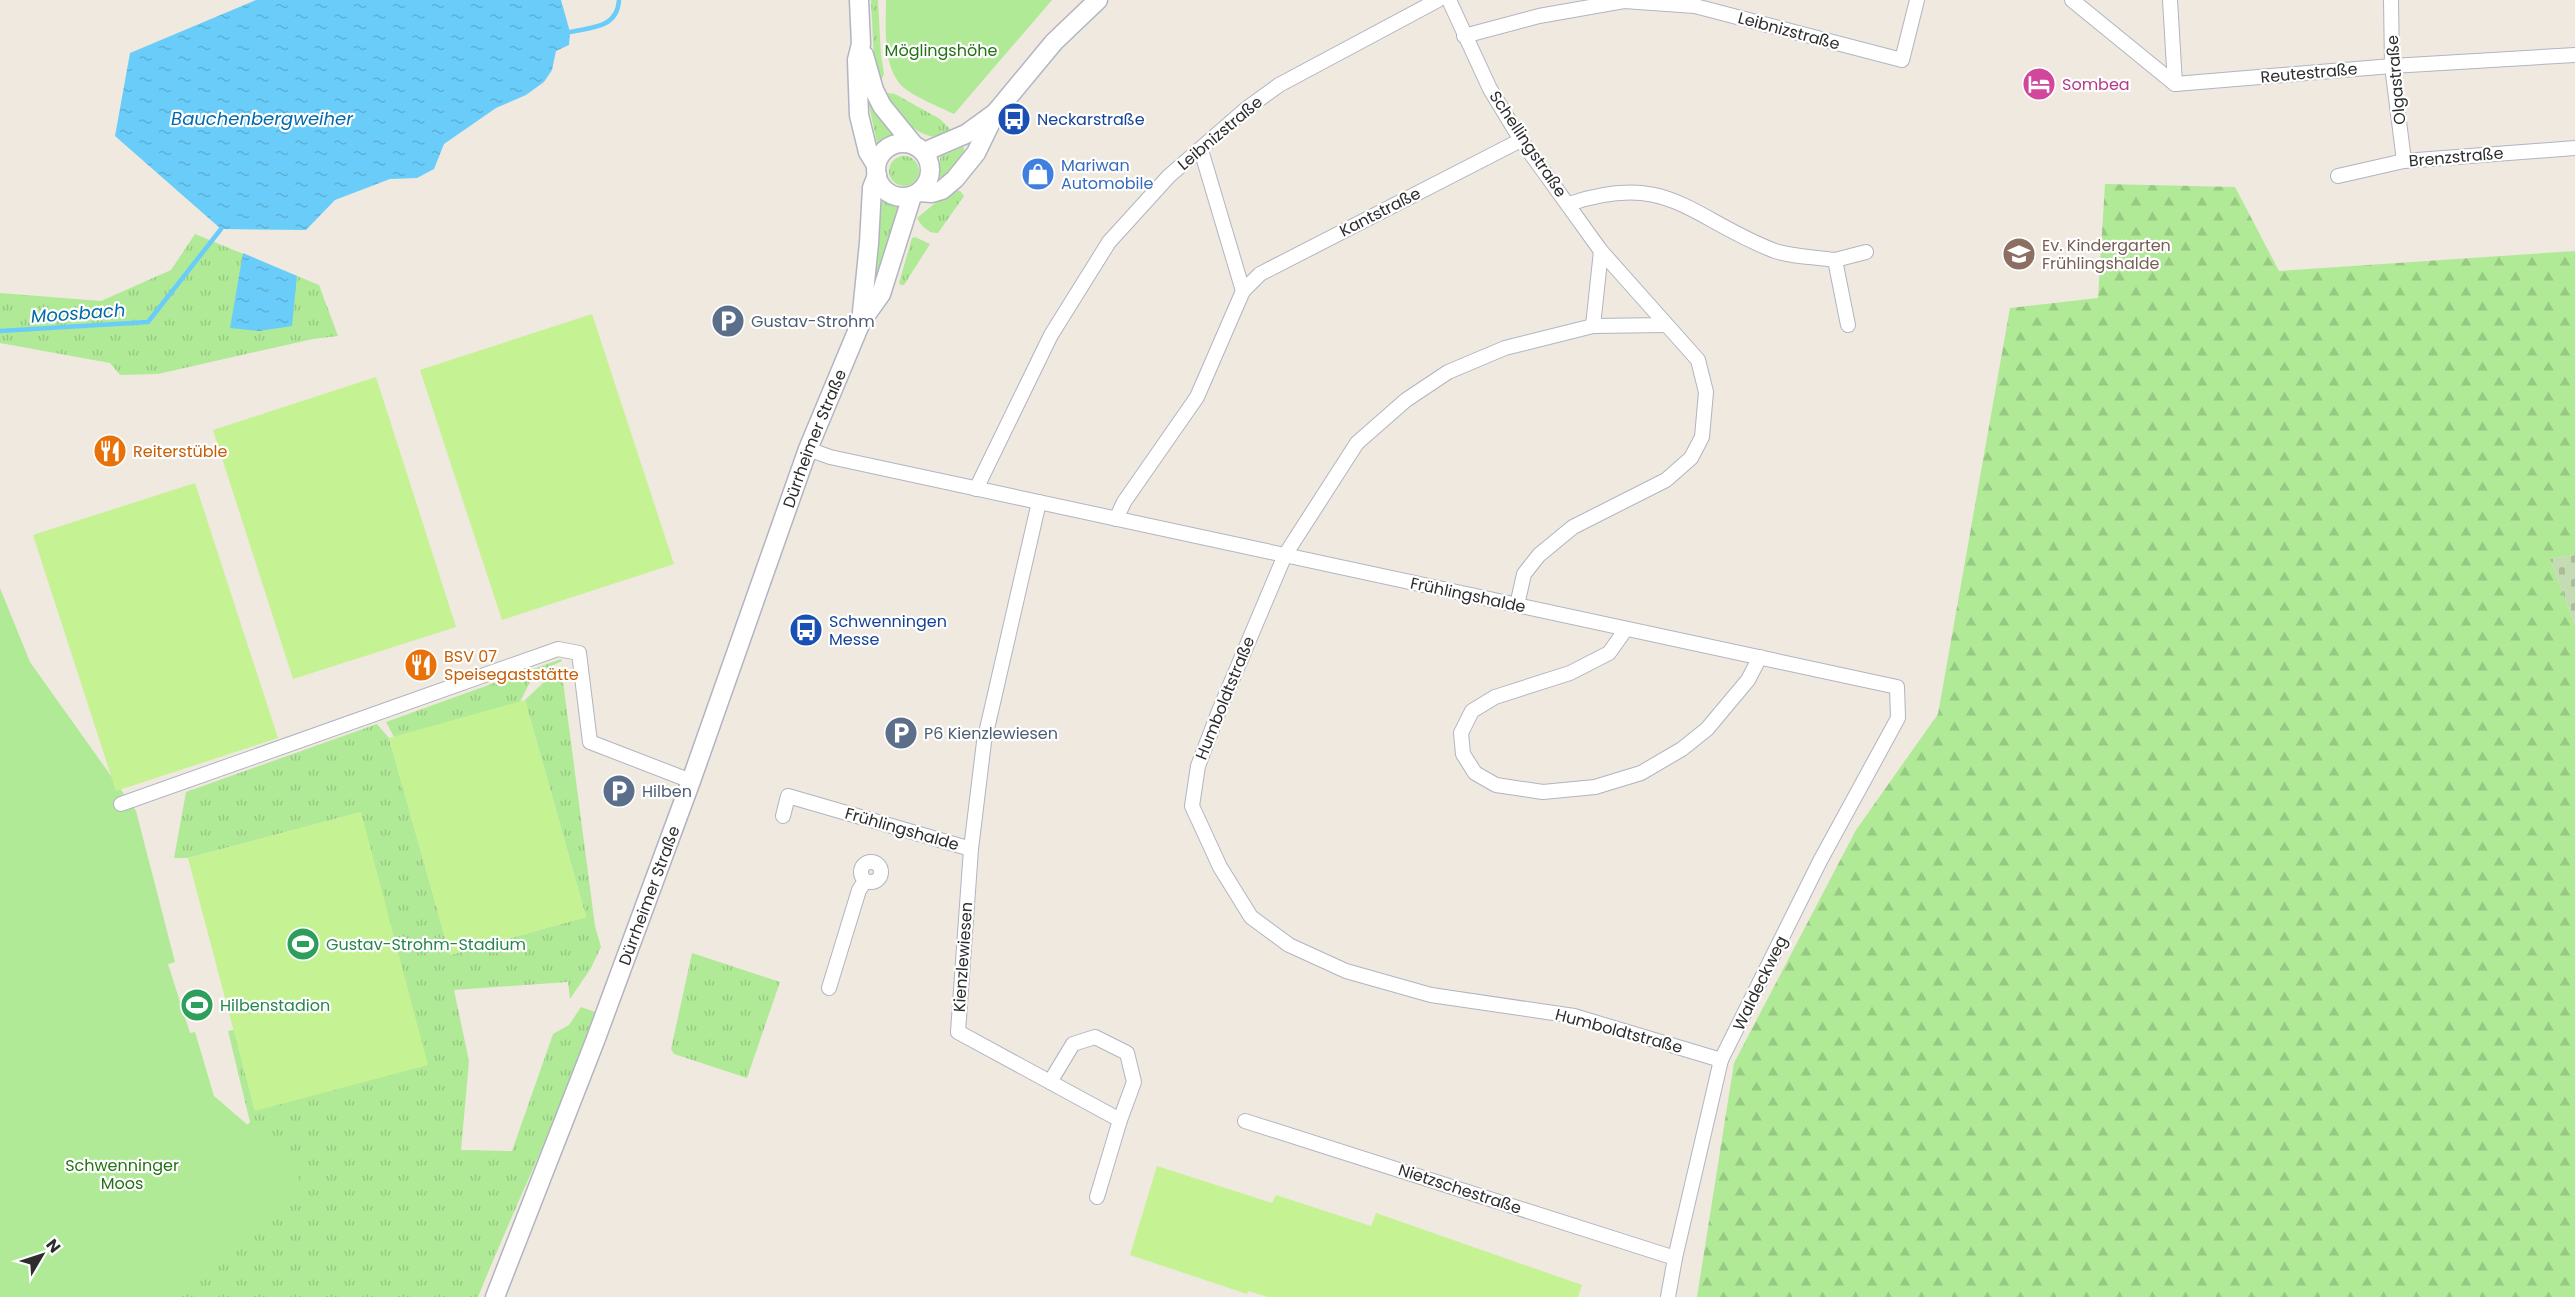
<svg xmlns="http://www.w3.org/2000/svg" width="2575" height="1297" viewBox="0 0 2575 1297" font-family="Poppins,sans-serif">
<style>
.grass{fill:url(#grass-tufts)}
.forest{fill:url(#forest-firs)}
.cemetery{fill:url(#cemetery-stones)}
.park{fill:#b0ea97}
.pitch{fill:#c5f292}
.water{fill:url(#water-ripples)}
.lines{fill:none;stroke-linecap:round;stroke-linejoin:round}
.stream{stroke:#6acdf9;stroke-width:4.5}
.street-casing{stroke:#b2b4c1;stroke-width:16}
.secondary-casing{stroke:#b2b4c1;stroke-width:21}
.street{stroke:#fff;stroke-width:14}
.secondary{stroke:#fff;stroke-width:18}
.labels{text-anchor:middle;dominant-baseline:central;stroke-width:4.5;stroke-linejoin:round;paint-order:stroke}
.street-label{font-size:16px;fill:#2d2d2d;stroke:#fff}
.park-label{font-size:16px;fill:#247215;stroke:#fff}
.hotel-label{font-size:16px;fill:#b23c85;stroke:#fff;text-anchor:start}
.transit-label{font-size:16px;fill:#164399;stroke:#fff;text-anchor:start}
.shop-label{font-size:16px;fill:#366cbe;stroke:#fff;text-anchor:start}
.education-label{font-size:16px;fill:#785e54;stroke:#fff;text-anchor:start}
.service-label{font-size:16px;fill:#4e5e75;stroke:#fff;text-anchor:start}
.food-label{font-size:16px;fill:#c56008;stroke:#fff;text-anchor:start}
.leisure-label{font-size:16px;fill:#27864d;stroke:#fff;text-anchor:start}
.water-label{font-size:18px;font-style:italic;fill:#026aac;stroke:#fff}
</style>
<defs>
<pattern id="grass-tufts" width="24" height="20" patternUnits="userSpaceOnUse" patternTransform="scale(1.5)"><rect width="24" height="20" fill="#b0ea97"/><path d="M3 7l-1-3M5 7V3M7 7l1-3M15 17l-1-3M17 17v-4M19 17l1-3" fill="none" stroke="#98c982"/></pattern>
<pattern id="forest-firs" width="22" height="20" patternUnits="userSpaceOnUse" patternTransform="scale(1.5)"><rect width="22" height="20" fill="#b0ea97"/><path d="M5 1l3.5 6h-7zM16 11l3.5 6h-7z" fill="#98c982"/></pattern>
<pattern id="cemetery-stones" width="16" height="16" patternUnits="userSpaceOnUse" patternTransform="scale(1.5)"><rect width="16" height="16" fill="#c5dbb4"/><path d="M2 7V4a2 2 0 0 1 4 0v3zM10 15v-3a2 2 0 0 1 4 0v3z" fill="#aabc9b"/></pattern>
<pattern id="water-ripples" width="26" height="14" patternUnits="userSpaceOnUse" patternTransform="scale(1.5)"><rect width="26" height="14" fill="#6acdf9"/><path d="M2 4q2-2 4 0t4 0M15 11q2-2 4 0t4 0" fill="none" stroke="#5cb0d6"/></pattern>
</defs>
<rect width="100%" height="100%" fill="#efe9df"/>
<!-- grass -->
<g class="grass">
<polygon points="871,0 878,0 881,55 884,74 879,85 874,61"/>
<path d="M888,93L895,94L940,119L956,135C950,136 942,137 936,137C913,135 895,112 883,95Z"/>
<polygon points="868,101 875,101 899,136 888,140 878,148"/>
<polygon points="963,147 966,153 940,184 940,157"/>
<circle cx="904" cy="171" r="15"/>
<path d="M951,190L960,191L964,196L938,233C929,234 921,226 917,218Z"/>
<polygon points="878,193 888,202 900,207 884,262 873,289 877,268"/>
<polygon points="195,234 319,285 338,336 313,339 158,374 120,375 110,363 0,343 0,293 101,301 171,270"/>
<polygon points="915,237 930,244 904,285 901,285 899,283 912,238"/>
<polygon points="561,659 562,661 534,674 520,702 394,737 386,722"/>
<path d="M561,666L595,926L601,947L591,968L570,999L568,982L454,990L469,1061L461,1150L512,1151L553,1034L569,1025L581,1007L595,1012C563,1110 516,1202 478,1297H71L250,1122L228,1031L234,1030L255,1111L361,812L188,858H174L186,792L377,724L389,738L450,955L586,917L525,700Z"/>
<polygon points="692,953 780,982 747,1078 674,1054 671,1049"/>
</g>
<!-- forest -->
<polygon class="forest" points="2105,184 2235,187 2279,271 2575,251 2575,555 2550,559 2575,625 2575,1297 1697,1297 1734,1063 1856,830 1938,714 2010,308 2098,298"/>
<!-- cemetery -->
<polygon class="cemetery" points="2575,555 2575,625 2550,559"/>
<!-- park -->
<g class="park">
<path d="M886,0H1052L954,114C940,107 914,97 903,87C882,67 886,26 886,0Z"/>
<polygon points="0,588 30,662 136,811 175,962 168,964 190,1033 195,1032 214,1096 298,1168 300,1196 164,1297 0,1297"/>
</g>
<!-- pitch -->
<g class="pitch">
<polygon points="592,314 674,564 502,620 420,370"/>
<polygon points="376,377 456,627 293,679 213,430"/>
<polygon points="195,483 278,738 116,791 33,535"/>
<polygon points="525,700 586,917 450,955 389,738"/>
<polygon points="361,812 428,1065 255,1111 188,858"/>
<polygon points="1157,1166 1272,1203 1276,1195 1371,1226 1376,1213 1582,1285 1578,1297 1268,1297 1248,1291 1247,1294 1130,1255"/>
</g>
<!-- water -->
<g class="water">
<polygon points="256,0 561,0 570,32 569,45 556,51 552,70 544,82 526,95 496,108 444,144 434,169 417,178 390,179 335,200 306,230 221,229 115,136 130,53"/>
<polygon points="243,253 297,276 292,326 259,331 230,328"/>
</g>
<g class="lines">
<!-- stream -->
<g class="stream">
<path d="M570,32C593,27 617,28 619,0"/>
<polyline points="0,331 148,322 221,229"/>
</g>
<defs>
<g id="street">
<polyline points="1449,0 1490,89 1521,140 1601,251 1698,360 1706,392 1702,437 1691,458 1666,480 1573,527 1539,555 1524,574 1517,605"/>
<polyline points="2072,0 2175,84 2392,66 2575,55"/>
<polyline points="2170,0 2175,84"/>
<polyline points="2391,0 2392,66 2404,161"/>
<polyline points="1464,36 1539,16 1624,1 1695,6 1902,60 1917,0"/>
<polyline points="1201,150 1243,291"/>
<polyline points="2338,176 2404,161 2575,148"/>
<path d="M1569,204C1669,170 1691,219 1775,251C1793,257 1816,257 1835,260L1848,325"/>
<polyline points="1601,251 1593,326 1666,325"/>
<polyline points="1835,260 1866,252"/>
<polyline points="1593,326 1505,348 1448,372 1406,400 1357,443 1285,555 1219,711 1198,766 1192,806 1220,867 1251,917 1289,945 1346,971 1431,995 1574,1016 1721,1060"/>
<polyline points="808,449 830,457 1897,687 1898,718 1820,861 1721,1060 1675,1258 1668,1297"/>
<polyline points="976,489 1051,335 1109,242 1169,176 1246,109 1279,85 1438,0"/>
<polyline points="1116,519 1124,502 1197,397 1243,291 1260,274 1521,140"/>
<polyline points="1626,629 1609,653 1570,673 1495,697 1472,711 1461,733 1463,754 1475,773 1496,785 1543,792 1595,787 1641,773 1682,749 1707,729 1748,680 1760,657"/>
<polyline points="121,804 558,649 579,653 590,742 691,781"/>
<polyline points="783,816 788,796 971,849 984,742 1039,502"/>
<polyline points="971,849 958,1032 1120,1120 1097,1197"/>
<circle cx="871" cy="872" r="10"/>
<polyline points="829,988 859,890 865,881"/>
<polyline points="1050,1082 1073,1044 1095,1037 1127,1053 1134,1082 1120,1120"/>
<polyline points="1245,1121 1675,1258"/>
</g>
<g id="secondary">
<polyline points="859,0 861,44 857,60 859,115 868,152 876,165"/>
<polyline points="864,55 874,90 882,106 913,144"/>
<circle cx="903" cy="170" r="27"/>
<polyline points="924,152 966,134 995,113"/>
<polyline points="919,192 932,193 942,190 955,179 976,153 996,112 1054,42 1098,0"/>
<polyline points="861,322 869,243 872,188 877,175"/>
<path id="s1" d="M495,1297L595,1041L691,781L808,449L861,322L881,294L912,196"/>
</g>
</defs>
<!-- street casing -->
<use href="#street" class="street-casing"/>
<!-- secondary casing -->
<use href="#secondary" class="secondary-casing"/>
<!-- street -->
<use href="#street" class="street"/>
<!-- secondary -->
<use href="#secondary" class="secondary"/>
</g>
<!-- icons -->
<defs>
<symbol id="hotel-disc" viewBox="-11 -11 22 22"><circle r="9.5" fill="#d1479c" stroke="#fff"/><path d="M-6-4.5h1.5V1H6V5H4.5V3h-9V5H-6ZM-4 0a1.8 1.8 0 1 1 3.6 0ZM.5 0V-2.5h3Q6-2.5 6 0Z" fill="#fff"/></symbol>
<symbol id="bus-disc" viewBox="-11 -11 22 22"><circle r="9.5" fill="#1a4fb4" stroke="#fff"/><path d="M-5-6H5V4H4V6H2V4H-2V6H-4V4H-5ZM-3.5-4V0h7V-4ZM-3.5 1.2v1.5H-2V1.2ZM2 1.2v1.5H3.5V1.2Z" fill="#fff"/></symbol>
<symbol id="shop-disc" viewBox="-11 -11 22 22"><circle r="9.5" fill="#3f7fe0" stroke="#fff"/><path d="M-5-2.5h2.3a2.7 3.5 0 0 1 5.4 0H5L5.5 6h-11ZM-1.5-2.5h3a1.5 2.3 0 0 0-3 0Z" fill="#fff"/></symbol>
<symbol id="school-disc" viewBox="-11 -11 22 22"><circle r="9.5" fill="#8d6e63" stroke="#fff"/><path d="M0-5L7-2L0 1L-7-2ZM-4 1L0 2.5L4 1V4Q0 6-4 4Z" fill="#fff"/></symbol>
<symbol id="parking-disc" viewBox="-11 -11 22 22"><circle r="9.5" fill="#5c6f8a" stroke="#fff"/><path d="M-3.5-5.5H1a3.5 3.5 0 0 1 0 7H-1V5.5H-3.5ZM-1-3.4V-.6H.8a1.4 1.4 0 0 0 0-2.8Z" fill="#fff"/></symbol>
<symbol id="restaurant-disc" viewBox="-11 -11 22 22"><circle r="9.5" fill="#e8710a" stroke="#fff"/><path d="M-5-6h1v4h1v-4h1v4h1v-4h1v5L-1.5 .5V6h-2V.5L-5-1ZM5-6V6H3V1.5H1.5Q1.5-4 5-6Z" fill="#fff"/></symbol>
<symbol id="stadium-disc" viewBox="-11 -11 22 22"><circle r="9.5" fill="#2e9e5b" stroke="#fff"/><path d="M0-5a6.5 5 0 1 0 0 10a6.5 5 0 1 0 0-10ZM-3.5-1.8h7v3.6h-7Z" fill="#fff"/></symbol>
</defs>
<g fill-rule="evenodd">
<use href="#hotel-disc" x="2020" y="65" width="38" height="38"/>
<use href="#bus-disc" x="995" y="100" width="38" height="38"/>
<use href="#shop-disc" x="1019" y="155" width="38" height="38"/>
<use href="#school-disc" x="2000" y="235" width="38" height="38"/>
<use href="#parking-disc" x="709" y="302" width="38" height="38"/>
<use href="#restaurant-disc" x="91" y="432" width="38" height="38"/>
<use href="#bus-disc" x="787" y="611" width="38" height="38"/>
<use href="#restaurant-disc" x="402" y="646" width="38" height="38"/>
<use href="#parking-disc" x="882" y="714" width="38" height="38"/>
<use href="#parking-disc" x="600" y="772" width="38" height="38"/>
<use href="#stadium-disc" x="284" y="925" width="38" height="38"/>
<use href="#stadium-disc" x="178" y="986" width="38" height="38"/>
</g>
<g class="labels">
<!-- street labels -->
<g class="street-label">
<text transform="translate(1789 31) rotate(15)">Leibnizstraße</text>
<text transform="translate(2309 73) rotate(-5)">Reutestraße</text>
<text transform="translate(2396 80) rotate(-95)">Olgastraße</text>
<text transform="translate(1220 133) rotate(-40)">Leibnizstraße</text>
<text transform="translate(1528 144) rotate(56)">Schellingstraße</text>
<text transform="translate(2456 157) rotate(-5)">Brenzstraße</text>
<text transform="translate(1380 212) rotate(-27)">Kantstraße</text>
<text stroke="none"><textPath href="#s1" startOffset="916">Dürrheimer Straße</textPath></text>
<text transform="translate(1468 595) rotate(12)">Frühlingshalde</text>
<text transform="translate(1225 698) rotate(-68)">Humboldtstraße</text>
<text transform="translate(902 829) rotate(16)">Frühlingshalde</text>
<text stroke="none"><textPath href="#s1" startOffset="430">Dürrheimer Straße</textPath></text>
<text transform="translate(963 957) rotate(-86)">Kienzlewiesen</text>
<text transform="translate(1760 983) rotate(-64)">Waldeckweg</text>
<text transform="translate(1619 1031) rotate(15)">Humboldtstraße</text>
<text transform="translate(1460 1189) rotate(18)">Nietzschestraße</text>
</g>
<!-- park labels -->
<g class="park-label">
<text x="941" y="50">Möglingshöhe</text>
<text x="122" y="1165">Schwenninger<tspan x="122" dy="18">Moos</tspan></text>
</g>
<!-- hotel labels -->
<g class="hotel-label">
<text x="2062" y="84">Sombea</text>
</g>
<!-- transit labels -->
<g class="transit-label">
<text x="1037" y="119">Neckarstraße</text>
<text x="829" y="621">Schwenningen<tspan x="829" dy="18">Messe</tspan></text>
</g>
<!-- shop labels -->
<g class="shop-label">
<text x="1061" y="165">Mariwan<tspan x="1061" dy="18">Automobile</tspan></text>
</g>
<!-- education labels -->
<g class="education-label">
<text x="2042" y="245">Ev. Kindergarten<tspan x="2042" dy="18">Frühlingshalde</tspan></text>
</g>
<!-- service labels -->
<g class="service-label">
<text x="751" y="321">Gustav-Strohm</text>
<text x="924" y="733">P6 Kienzlewiesen</text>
<text x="642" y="791">Hilben</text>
</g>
<!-- food labels -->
<g class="food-label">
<text x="133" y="451">Reiterstüble</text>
<text x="444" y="656">BSV 07<tspan x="444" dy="18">Speisegaststätte</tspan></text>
</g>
<!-- leisure labels -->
<g class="leisure-label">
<text x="326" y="944">Gustav-Strohm-Stadium</text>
<text x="220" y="1005">Hilbenstadion</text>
</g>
<!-- water labels -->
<g class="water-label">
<text x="262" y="118">Bauchenbergweiher</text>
<text transform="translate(78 313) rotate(-4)">Moosbach</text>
</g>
</g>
<!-- north arrow -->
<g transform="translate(42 1255) rotate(51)" stroke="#ffffff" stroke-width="4.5" paint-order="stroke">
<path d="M0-4.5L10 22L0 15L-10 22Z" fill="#2d2d2d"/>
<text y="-9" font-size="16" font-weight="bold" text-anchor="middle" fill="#2d2d2d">N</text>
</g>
</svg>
